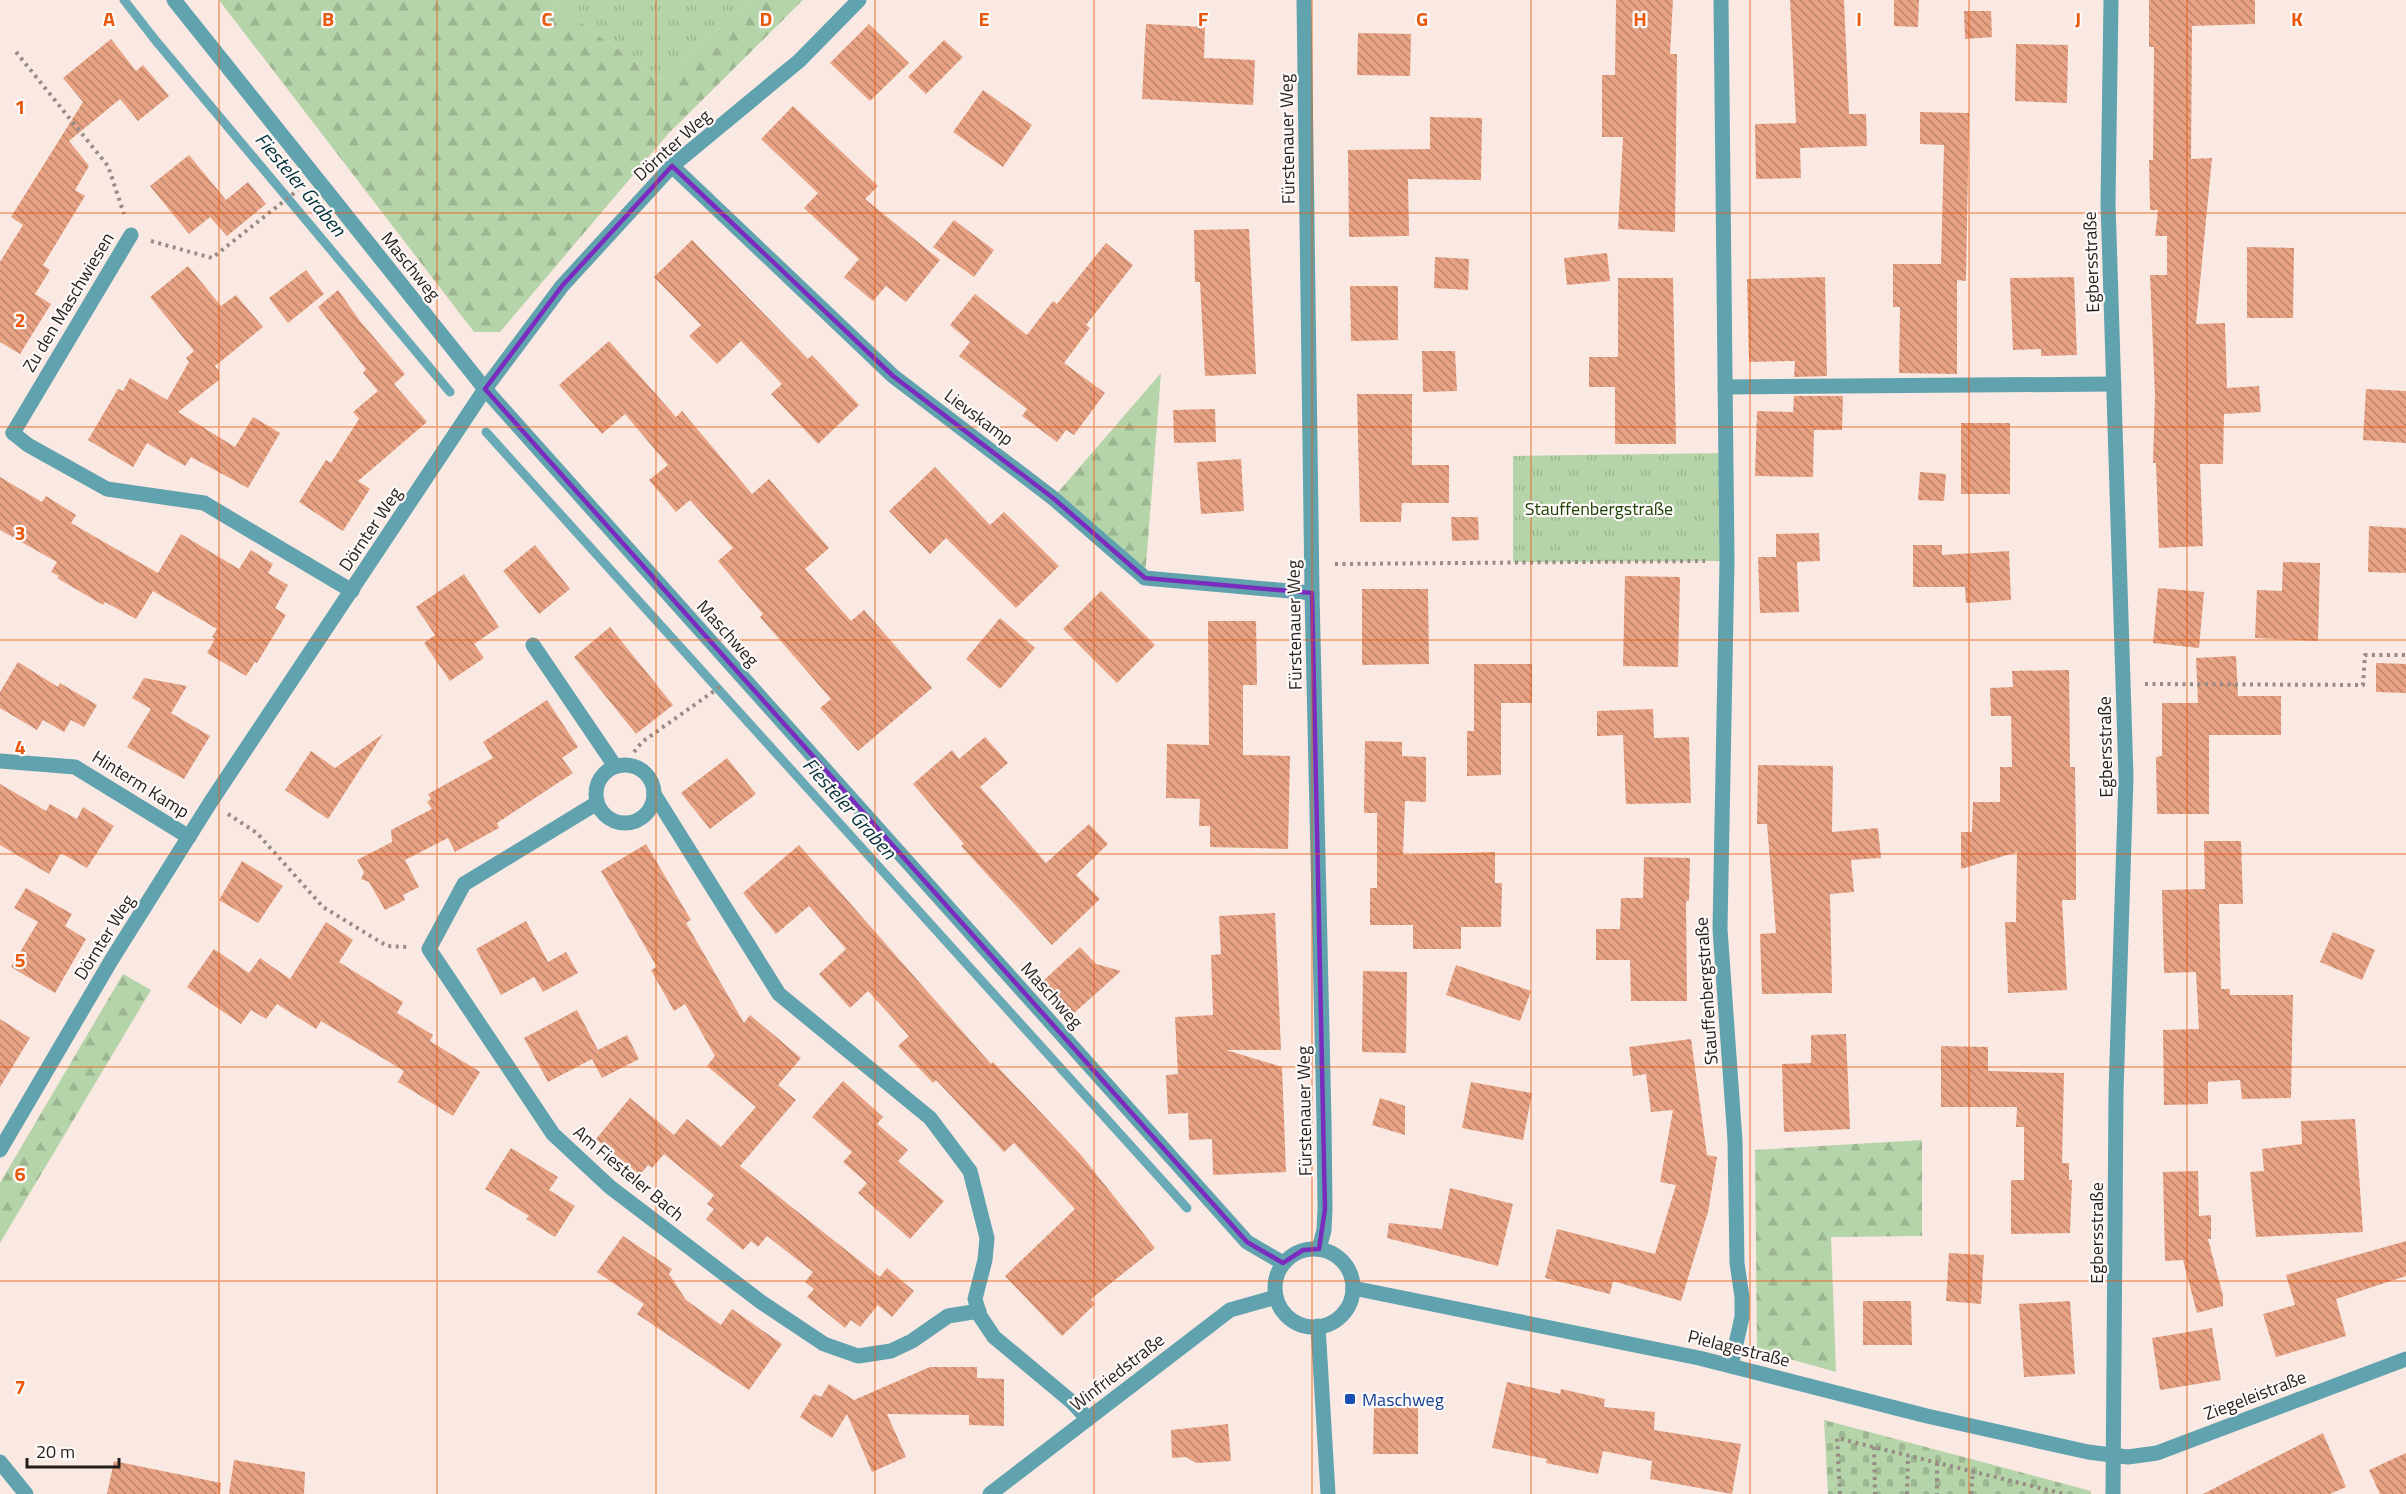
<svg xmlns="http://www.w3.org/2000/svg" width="2406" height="1494" viewBox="0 0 2406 1494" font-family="'Titillium Web',sans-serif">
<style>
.grass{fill:url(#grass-tufts)}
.forest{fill:url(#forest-firs)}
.cemetery{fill:url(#cemetery-stones)}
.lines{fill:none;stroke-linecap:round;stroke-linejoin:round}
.stream{stroke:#6aaab7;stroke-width:9}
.building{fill:url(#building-back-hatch)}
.path{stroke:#978b86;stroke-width:4;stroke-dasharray:3 4.5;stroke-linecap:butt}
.minor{stroke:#61a2af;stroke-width:15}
.marked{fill:none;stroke:#7b2cbf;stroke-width:4.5;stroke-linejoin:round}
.grid{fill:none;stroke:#e8590c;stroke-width:1.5;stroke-opacity:0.55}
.transit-dot{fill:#1a4fb4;stroke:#fdf9f8;stroke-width:2}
.labels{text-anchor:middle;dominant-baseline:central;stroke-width:4.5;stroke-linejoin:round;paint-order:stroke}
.street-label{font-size:18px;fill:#251f1c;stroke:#fdf9f8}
.park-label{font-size:18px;fill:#1d4304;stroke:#fdf9f8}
.transit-label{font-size:18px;fill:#164399;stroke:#fdf9f8;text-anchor:start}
.water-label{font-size:20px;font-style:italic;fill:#013139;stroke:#fdf9f8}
.grid-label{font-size:20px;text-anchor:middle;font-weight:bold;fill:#e8590c;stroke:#fdf9f8;stroke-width:4.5;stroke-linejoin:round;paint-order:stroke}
</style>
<defs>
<pattern id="grass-tufts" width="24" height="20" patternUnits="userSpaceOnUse" patternTransform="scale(1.5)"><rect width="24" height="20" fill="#b6d4a9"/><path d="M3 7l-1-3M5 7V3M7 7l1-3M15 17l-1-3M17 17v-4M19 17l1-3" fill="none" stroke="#9cb691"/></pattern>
<pattern id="forest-firs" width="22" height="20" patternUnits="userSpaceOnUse" patternTransform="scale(1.5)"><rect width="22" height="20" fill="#b6d4a9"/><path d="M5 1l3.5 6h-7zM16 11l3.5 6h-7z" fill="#9cb691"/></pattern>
<pattern id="cemetery-stones" width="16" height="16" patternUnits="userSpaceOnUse" patternTransform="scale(1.5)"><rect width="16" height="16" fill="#b6d4a9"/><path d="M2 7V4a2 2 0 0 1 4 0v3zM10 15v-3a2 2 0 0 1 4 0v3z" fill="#9cb691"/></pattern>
<pattern id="building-back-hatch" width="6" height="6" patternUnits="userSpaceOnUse" patternTransform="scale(1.5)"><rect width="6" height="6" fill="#e8a284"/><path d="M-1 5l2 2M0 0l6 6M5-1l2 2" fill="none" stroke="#bc836b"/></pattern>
</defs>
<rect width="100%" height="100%" fill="#fae9e2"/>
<!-- grass -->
<g class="grass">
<polygon points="550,0 751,0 660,80"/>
<polygon points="1726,453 1727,561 1513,562 1513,456"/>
</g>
<!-- forest -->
<g class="forest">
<polygon points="219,0 550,0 660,80 751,0 803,0 668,134 500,332 474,332"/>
<polygon points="1161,373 1145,578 1053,498"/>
<polygon points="123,974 151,990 0,1243 0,1183"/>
<polygon points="1922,1140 1922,1236 1831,1237 1836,1372 1757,1350 1755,1150"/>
</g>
<!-- cemetery -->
<polygon class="cemetery" points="1824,1420 2091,1491 2091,1494 1828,1494"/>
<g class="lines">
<!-- stream -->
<g class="stream">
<polyline points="124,0 156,41 450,392"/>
<polyline points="486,432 1187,1208"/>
</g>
</g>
<!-- building -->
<g class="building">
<polygon points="1616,0 1673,0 1670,54 1677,54 1675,232 1618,229 1623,137 1602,137 1602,75 1615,75"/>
<polygon points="1790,0 1844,0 1849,114 1866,114 1867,146 1800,148 1801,178 1756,179 1755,124 1796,123"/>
<polygon points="1894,0 1919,0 1918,27 1894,26"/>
<polygon points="2149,0 2255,0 2255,24 2192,26 2191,159 2212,158 2196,324 2225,323 2227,388 2259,386 2261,412 2224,414 2223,464 2200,464 2203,546 2159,548 2156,463 2153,463 2155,396 2150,275 2167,275 2167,236 2155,236 2158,210 2150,210 2149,160 2153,160 2154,47 2149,47"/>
<polygon points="1964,11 1991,11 1992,37 1965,39"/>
<polygon points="869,24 909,63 870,101 830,63"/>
<polygon points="1146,24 1205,27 1204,58 1255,60 1253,105 1142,99"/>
<polygon points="1358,33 1411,34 1410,76 1357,75"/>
<polygon points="111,39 136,71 143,65 169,96 138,121 120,99 69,141 89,166 75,190 85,196 43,265 50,270 35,294 51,304 20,354 0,342 0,262 23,225 11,217 83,102 63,78"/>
<polygon points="944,40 963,57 926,94 908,77"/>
<polygon points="2016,44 2068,45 2067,103 2015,101"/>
<polygon points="983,90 1032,125 1003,167 953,132"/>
<polygon points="793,106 878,186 865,199 940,260 906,302 886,286 873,301 844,277 859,259 804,208 818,193 761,139"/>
<polygon points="1920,112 1969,113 1966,281 1957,280 1957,374 1899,373 1900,307 1893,307 1893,264 1941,264 1944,145 1920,144"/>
<polygon points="1430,117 1482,118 1481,180 1408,179 1409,236 1349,237 1348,150 1430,149"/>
<polygon points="189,155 226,200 248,182 266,204 227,236 210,217 189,234 150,186"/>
<polygon points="954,220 994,250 974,277 933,247"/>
<polygon points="1249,229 1256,374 1205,376 1200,282 1195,282 1194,230"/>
<polygon points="692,240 808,359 812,355 859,405 818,444 771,394 782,384 741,341 717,364 689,336 701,325 654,277"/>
<polygon points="1106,243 1133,265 1086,325 1090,328 1064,363 1105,393 1074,435 1066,430 1057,442 1022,416 1027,409 959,356 970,342 950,325 975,294 1027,335 1053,301 1057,304"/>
<polygon points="2247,247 2294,248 2293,318 2247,318"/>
<polygon points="1607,253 1610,281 1567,285 1564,258"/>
<polygon points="1435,257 1469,259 1468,290 1434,288"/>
<polygon points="188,266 221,306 236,295 263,327 215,366 219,371 219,380 178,412 235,447 253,417 280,433 248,488 191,457 185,466 147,443 133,467 88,440 118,389 123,391 130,378 167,400 189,362 186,358 194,351 150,297"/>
<polygon points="306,270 324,294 288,323 269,298"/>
<polygon points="1825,277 1827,376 1794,377 1795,361 1749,362 1747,279"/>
<polygon points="2074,277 2077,355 2041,356 2041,349 2013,350 2010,278"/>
<polygon points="1618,278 1673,278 1676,444 1615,444 1615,387 1589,387 1589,357 1618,357"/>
<polygon points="1350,286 1398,286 1398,340 1351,341"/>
<polygon points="338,290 360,321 405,374 394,384 427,422 358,481 370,489 343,531 299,502 326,460 331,463 359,419 353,412 378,391 363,373 366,369 318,307"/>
<polygon points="609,341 676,417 682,411 752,494 769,479 829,548 805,569 851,621 864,610 932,688 858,751 820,708 831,699 760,617 763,614 718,561 733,548 690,500 676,512 649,480 668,465 625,414 602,434 559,385"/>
<polygon points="1422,351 1455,351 1457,391 1423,392"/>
<polygon points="2366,389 2406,391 2406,443 2363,440"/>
<polygon points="1357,394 1412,394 1412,465 1449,465 1449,503 1402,503 1401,522 1360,522"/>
<polygon points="1794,396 1843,396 1842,430 1814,430 1813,477 1755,476 1757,411 1793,412"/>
<polygon points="1215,409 1216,442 1174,443 1173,410"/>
<rect x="1961" y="423" width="49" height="71"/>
<polygon points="1241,459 1244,511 1201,514 1197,462"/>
<polygon points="935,467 990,525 1004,512 1059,566 1016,608 946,538 930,554 889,511"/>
<polygon points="1920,472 1946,474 1944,501 1918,500"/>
<polygon points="0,477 42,502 46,496 76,515 71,523 158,573 181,534 239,569 251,550 273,564 268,573 288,585 275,608 286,615 257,663 255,662 246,676 207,653 215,639 212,637 217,629 153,591 136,619 105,602 103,605 57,578 59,576 51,572 57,562 0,530"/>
<polygon points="1451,517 1478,517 1479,540 1452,541"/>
<polygon points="2369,526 2406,528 2406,573 2368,572"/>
<polygon points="1819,533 1820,561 1797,562 1799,612 1760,613 1758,557 1776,557 1776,534"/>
<polygon points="535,545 570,589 539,614 503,571"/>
<polygon points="1913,545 1942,545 1942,555 2009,551 2011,600 1966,603 1965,587 1913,587"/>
<polygon points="2283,562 2320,563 2318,641 2255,638 2257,590 2282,591"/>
<polygon points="464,574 499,627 474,644 484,658 450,681 424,643 435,635 416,607"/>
<polygon points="1625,576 1680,577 1678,667 1623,666"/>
<polygon points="2158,588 2204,592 2199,648 2153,643"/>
<polygon points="1362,589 1428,589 1429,664 1362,665"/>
<polygon points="1101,591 1155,645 1117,683 1063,629"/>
<polygon points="1000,618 1035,648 1000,689 966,659"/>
<polygon points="1208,621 1256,621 1257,685 1243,685 1243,755 1290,756 1288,849 1210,847 1210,826 1199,826 1200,799 1166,798 1167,744 1209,745"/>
<polygon points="610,627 673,705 636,734 574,657"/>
<polygon points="2236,656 2238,696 2281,696 2281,735 2209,735 2209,814 2157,814 2156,757 2162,756 2162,703 2198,703 2196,658"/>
<polygon points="18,662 58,687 60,683 97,705 84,727 71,720 64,732 43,720 37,730 0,708 0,692"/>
<polygon points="2376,663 2406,664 2406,693 2376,692"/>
<polygon points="1474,664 1532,664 1532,703 1501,703 1501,775 1467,776 1467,731 1474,731"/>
<polygon points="2069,670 2070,767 2075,767 2076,846 2076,900 2062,900 2067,990 2008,993 2005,922 2016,922 2017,852 1961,869 1961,832 1972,832 1973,802 2000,802 2000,767 2012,767 2011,716 1991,716 1990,688 2013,687 2012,671"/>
<polygon points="144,678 187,686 171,713 210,736 184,779 127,747 151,709 132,698"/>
<polygon points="547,700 578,747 562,758 573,773 497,823 499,828 455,852 448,838 405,860 419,887 403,895 405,900 385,910 369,882 361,879 364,872 357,860 392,842 391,830 432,809 427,802 431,799 428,794 493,758 483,742"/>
<polygon points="1653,709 1654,738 1689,737 1691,803 1626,804 1623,735 1597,736 1597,711"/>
<polygon points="383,734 328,819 285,790 311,751 335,768"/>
<polygon points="985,737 1008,763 980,787 1046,863 1089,824 1108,844 1076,875 1100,899 1052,945 961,846 964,844 913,784 952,750 959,759"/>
<polygon points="1365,741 1402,742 1402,756 1426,757 1426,802 1405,801 1403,855 1495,852 1495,883 1502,883 1501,927 1461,927 1461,949 1413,949 1413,925 1370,925 1370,888 1377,888 1377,813 1364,813"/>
<polygon points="727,758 756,794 710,829 681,793"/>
<polygon points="1758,765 1833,766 1832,832 1878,828 1881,858 1851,860 1854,892 1830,894 1832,993 1762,994 1760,934 1776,933 1767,824 1757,824"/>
<polygon points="0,784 46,811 50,804 77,819 83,807 114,826 87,868 61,853 49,874 0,845"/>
<polygon points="2204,841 2241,841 2243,904 2219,904 2221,989 2230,989 2230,995 2293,995 2291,1098 2242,1099 2240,1080 2208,1082 2208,1104 2164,1105 2163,1030 2199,1029 2196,972 2164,973 2162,890 2205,889"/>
<polygon points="646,844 691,920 686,923 744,1023 750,1015 801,1058 778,1085 796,1100 740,1166 880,1277 887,1268 914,1291 892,1317 878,1305 860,1327 851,1320 845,1328 807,1297 814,1289 805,1282 813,1272 767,1236 758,1247 751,1241 743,1250 706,1219 714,1209 707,1204 714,1195 664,1154 652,1168 648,1165 640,1175 596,1139 630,1098 674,1135 687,1119 721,1147 756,1107 707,1066 715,1056 685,1004 674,1011 651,970 657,967 601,871"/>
<polygon points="799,845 991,1064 993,1062 1081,1155 1155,1248 1091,1299 1095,1304 1062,1336 1005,1276 1075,1209 1014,1143 1004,1152 936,1080 933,1083 898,1046 909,1036 868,991 850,1008 819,974 846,949 809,906 776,934 743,893"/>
<polygon points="1644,857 1690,858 1689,901 1686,901 1687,1001 1631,1001 1630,960 1596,960 1596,929 1620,929 1621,898 1643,898"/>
<polygon points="242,861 283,886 258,923 219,900"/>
<polygon points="26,888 72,914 65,926 86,939 55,993 11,967 38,922 14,908"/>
<polygon points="1275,913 1281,1050 1226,1050 1282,1067 1286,1172 1213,1175 1212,1139 1189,1140 1188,1113 1168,1114 1166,1075 1178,1074 1175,1017 1213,1015 1211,955 1221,954 1219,916"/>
<polygon points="526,921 548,962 566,952 578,973 543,992 534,977 501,995 476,949"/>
<polygon points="326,922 353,940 339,962 403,1002 397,1013 433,1035 430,1041 480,1072 453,1116 398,1082 404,1071 321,1021 316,1029 277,1004 266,1019 251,1010 241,1024 187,987 214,949 249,973 260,958 290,979"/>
<polygon points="2333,932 2375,950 2362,980 2320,962"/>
<polygon points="1080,947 1096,964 1121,971 1073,1014 1043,981"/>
<polygon points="1456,965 1531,991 1520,1021 1446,995"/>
<polygon points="1363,971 1407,972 1406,1053 1362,1052"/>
<polygon points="577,1010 598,1050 627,1035 639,1059 602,1078 592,1059 548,1082 524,1038"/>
<polygon points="0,1019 30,1038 0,1087"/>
<polygon points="1846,1034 1850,1129 1784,1132 1782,1064 1811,1063 1811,1035"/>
<polygon points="1691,1039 1707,1155 1717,1157 1708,1212 1681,1301 1613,1281 1610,1294 1545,1278 1557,1229 1655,1254 1676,1185 1660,1182 1673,1110 1651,1112 1646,1074 1633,1076 1629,1047"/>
<polygon points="1941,1046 1988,1047 1988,1071 2064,1073 2062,1163 2069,1163 2069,1180 2072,1180 2070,1233 2011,1234 2011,1180 2024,1180 2024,1127 2016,1127 2017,1107 1941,1107"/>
<polygon points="843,1081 883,1117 877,1124 908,1150 898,1161 944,1201 910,1239 858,1193 867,1183 843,1162 852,1152 812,1117"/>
<polygon points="1471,1082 1532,1093 1523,1140 1462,1128"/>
<polygon points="1380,1098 1405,1106 1405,1135 1372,1125"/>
<polygon points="2355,1119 2363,1232 2256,1237 2250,1172 2264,1171 2262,1149 2302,1144 2301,1121"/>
<polygon points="511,1148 558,1177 549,1190 575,1206 555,1237 526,1219 529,1216 485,1189"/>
<polygon points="2198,1171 2199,1216 2211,1215 2211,1239 2208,1239 2223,1296 2223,1306 2197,1313 2183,1260 2165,1261 2163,1172"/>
<polygon points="1450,1188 1513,1204 1498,1266 1387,1238 1389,1223 1442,1229"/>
<polygon points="623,1236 672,1269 669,1274 686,1300 721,1325 732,1309 782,1344 749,1390 637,1314 644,1304 597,1272"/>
<polygon points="2406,1241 2406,1276 2336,1299 2346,1336 2276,1357 2263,1314 2295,1305 2286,1275"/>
<polygon points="1949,1253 1984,1255 1981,1304 1946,1301"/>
<polygon points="1863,1301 1911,1301 1912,1345 1863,1345"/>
<polygon points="2070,1301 2075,1374 2024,1377 2019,1304"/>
<polygon points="2212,1328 2221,1380 2160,1390 2152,1338"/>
<polygon points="930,1367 977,1367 977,1378 1004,1379 1004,1426 969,1425 969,1415 887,1414 906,1457 872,1472 847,1414 832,1438 800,1417 814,1394 821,1397 829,1384 854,1400"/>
<polygon points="1507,1382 1560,1394 1561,1389 1605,1399 1604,1407 1655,1412 1654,1430 1741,1444 1732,1494 1650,1479 1652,1461 1603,1451 1598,1474 1546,1463 1547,1459 1492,1448"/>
<polygon points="1374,1405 1418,1405 1418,1454 1373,1454"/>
<polygon points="1228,1424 1231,1461 1196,1463 1186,1457 1172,1458 1171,1430"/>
<polygon points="2323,1433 2346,1487 2330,1494 2203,1494"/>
<polygon points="2406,1453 2406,1494 2380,1494 2369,1470"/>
<polygon points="234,1460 305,1472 304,1494 229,1494"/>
<polygon points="114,1461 221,1483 220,1494 107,1494"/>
</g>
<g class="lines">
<!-- path -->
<g class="path">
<polyline points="16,52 108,166 124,214"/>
<polyline points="151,241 212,258 298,190"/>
<polyline points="1335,564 1705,561"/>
<polyline points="2145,684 2363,685 2365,655 2406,655"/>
<polyline points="634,752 642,742 721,686"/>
<polyline points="228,814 257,833 323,907 387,946 408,947"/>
<polyline points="1874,1447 1875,1494"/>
<polyline points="1937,1463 1937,1494"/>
<polyline points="1840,1494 1837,1438 2064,1494"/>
<polyline points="1907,1494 1908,1456"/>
<polyline points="1971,1494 1973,1471"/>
</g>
<!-- minor -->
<g class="minor">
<polyline points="174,0 485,389 1247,1242 1283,1263"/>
<polyline points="1304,0 1312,593 1324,1120 1325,1209 1324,1230 1319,1249"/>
<polyline points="1721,0 1727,561 1720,929 1735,1141 1737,1263 1742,1297 1742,1317 1731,1366"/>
<polyline points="2111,0 2108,203 2126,777 2116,1092 2113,1494"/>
<polyline points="672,166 893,376 1053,498 1145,578 1312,593"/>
<polyline points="1725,387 2114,384"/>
<polyline points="13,433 28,445 107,489 204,503 352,591"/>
<polyline points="13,433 131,235"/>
<polyline points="533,645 615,766"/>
<polyline points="0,761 75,767 189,837"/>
<circle cx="625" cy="794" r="29"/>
<polyline points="654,794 779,994 930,1118 970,1171 987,1238 985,1260 975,1299 980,1316 994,1337 1072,1402 1088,1419"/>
<polyline points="597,803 464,884 429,949 553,1134 610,1187 761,1302 824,1344 858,1356 891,1351 912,1341 948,1316 979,1311"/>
<polyline points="0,1150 112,959 210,803 485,389 562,286 672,166 799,61 859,0"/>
<circle cx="1314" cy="1288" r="39"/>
<polyline points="1353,1288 1699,1358 1927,1416 2088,1452 2128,1457 2157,1453 2406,1359"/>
<polyline points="1318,1326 1328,1494"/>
<polyline points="0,1462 26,1494"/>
<polyline points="990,1494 1230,1310 1276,1297"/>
</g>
</g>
<!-- marked area -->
<path class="marked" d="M672,166L893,376L1053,498L1145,578L1312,593L1325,1209L1319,1249L1303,1250L1283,1263L1247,1242L485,389L562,286Z"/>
<!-- grid -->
<path class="grid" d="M219,0V1494M437,0V1494M656,0V1494M875,0V1494M1094,0V1494M1312,0V1494M1531,0V1494M1750,0V1494M1969,0V1494M2187,0V1494M0,213H2406M0,427H2406M0,640H2406M0,854H2406M0,1067H2406M0,1281H2406"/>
<!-- markers -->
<rect class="transit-dot" x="1344" y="1393" width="12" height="12" rx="3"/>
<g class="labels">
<!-- street labels -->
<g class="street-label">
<text transform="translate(1287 139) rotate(-91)">Fürstenauer Weg</text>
<text transform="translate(672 145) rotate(-42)">Dörnter Weg</text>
<text transform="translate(2091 262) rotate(-92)">Egbersstraße</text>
<text transform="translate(411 266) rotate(51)">Maschweg</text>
<text transform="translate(68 302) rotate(-59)">Zu den Maschwiesen</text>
<text transform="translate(979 417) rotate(37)">Lievskamp</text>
<text transform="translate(370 529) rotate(-56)">Dörnter Weg</text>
<text transform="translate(1294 625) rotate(-91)">Fürstenauer Weg</text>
<text transform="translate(728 633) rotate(48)">Maschweg</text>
<text transform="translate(2105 747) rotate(-91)">Egbersstraße</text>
<text transform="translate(141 784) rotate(32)">Hinterm Kamp</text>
<text transform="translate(104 937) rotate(-58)">Dörnter Weg</text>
<text transform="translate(1706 991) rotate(-94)">Stauffenbergstraße</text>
<text transform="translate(1052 995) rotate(48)">Maschweg</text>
<text transform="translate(1304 1111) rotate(-91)">Fürstenauer Weg</text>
<text transform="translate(629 1173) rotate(40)">Am Fiesteler Bach</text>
<text transform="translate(2096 1233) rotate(-90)">Egbersstraße</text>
<text transform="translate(1739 1348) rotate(14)">Pielagestraße</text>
<text transform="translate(1117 1372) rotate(-38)">Winfriedstraße</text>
<text transform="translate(2255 1395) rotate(-21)">Ziegeleistraße</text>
</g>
<!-- park labels -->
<g class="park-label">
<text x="1599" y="508">Stauffenbergstraße</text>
</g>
<!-- transit labels -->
<g class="transit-label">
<text x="1362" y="1399">Maschweg</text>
</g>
<!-- water labels -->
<g class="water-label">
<text transform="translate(301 184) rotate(50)">Fiesteler Graben</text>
<text transform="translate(850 808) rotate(48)">Fiesteler Graben</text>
</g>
</g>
<g class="grid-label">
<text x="109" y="26">A</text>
<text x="328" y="26">B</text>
<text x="547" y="26">C</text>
<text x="766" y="26">D</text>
<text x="984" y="26">E</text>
<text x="1203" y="26">F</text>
<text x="1422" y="26">G</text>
<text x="1640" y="26">H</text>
<text x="1859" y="26">I</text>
<text x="2078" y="26">J</text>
<text x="2297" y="26">K</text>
<text x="20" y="114">1</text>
<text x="20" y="327">2</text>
<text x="20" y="540">3</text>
<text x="20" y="754">4</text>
<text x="20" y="967">5</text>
<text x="20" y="1181">6</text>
<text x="20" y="1394">7</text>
</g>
<!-- scale -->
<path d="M27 1458v9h92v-9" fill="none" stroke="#251f1c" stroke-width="3"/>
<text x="36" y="1458" font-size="18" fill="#251f1c" stroke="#fdf9f8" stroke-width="4.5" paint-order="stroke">20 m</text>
</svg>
